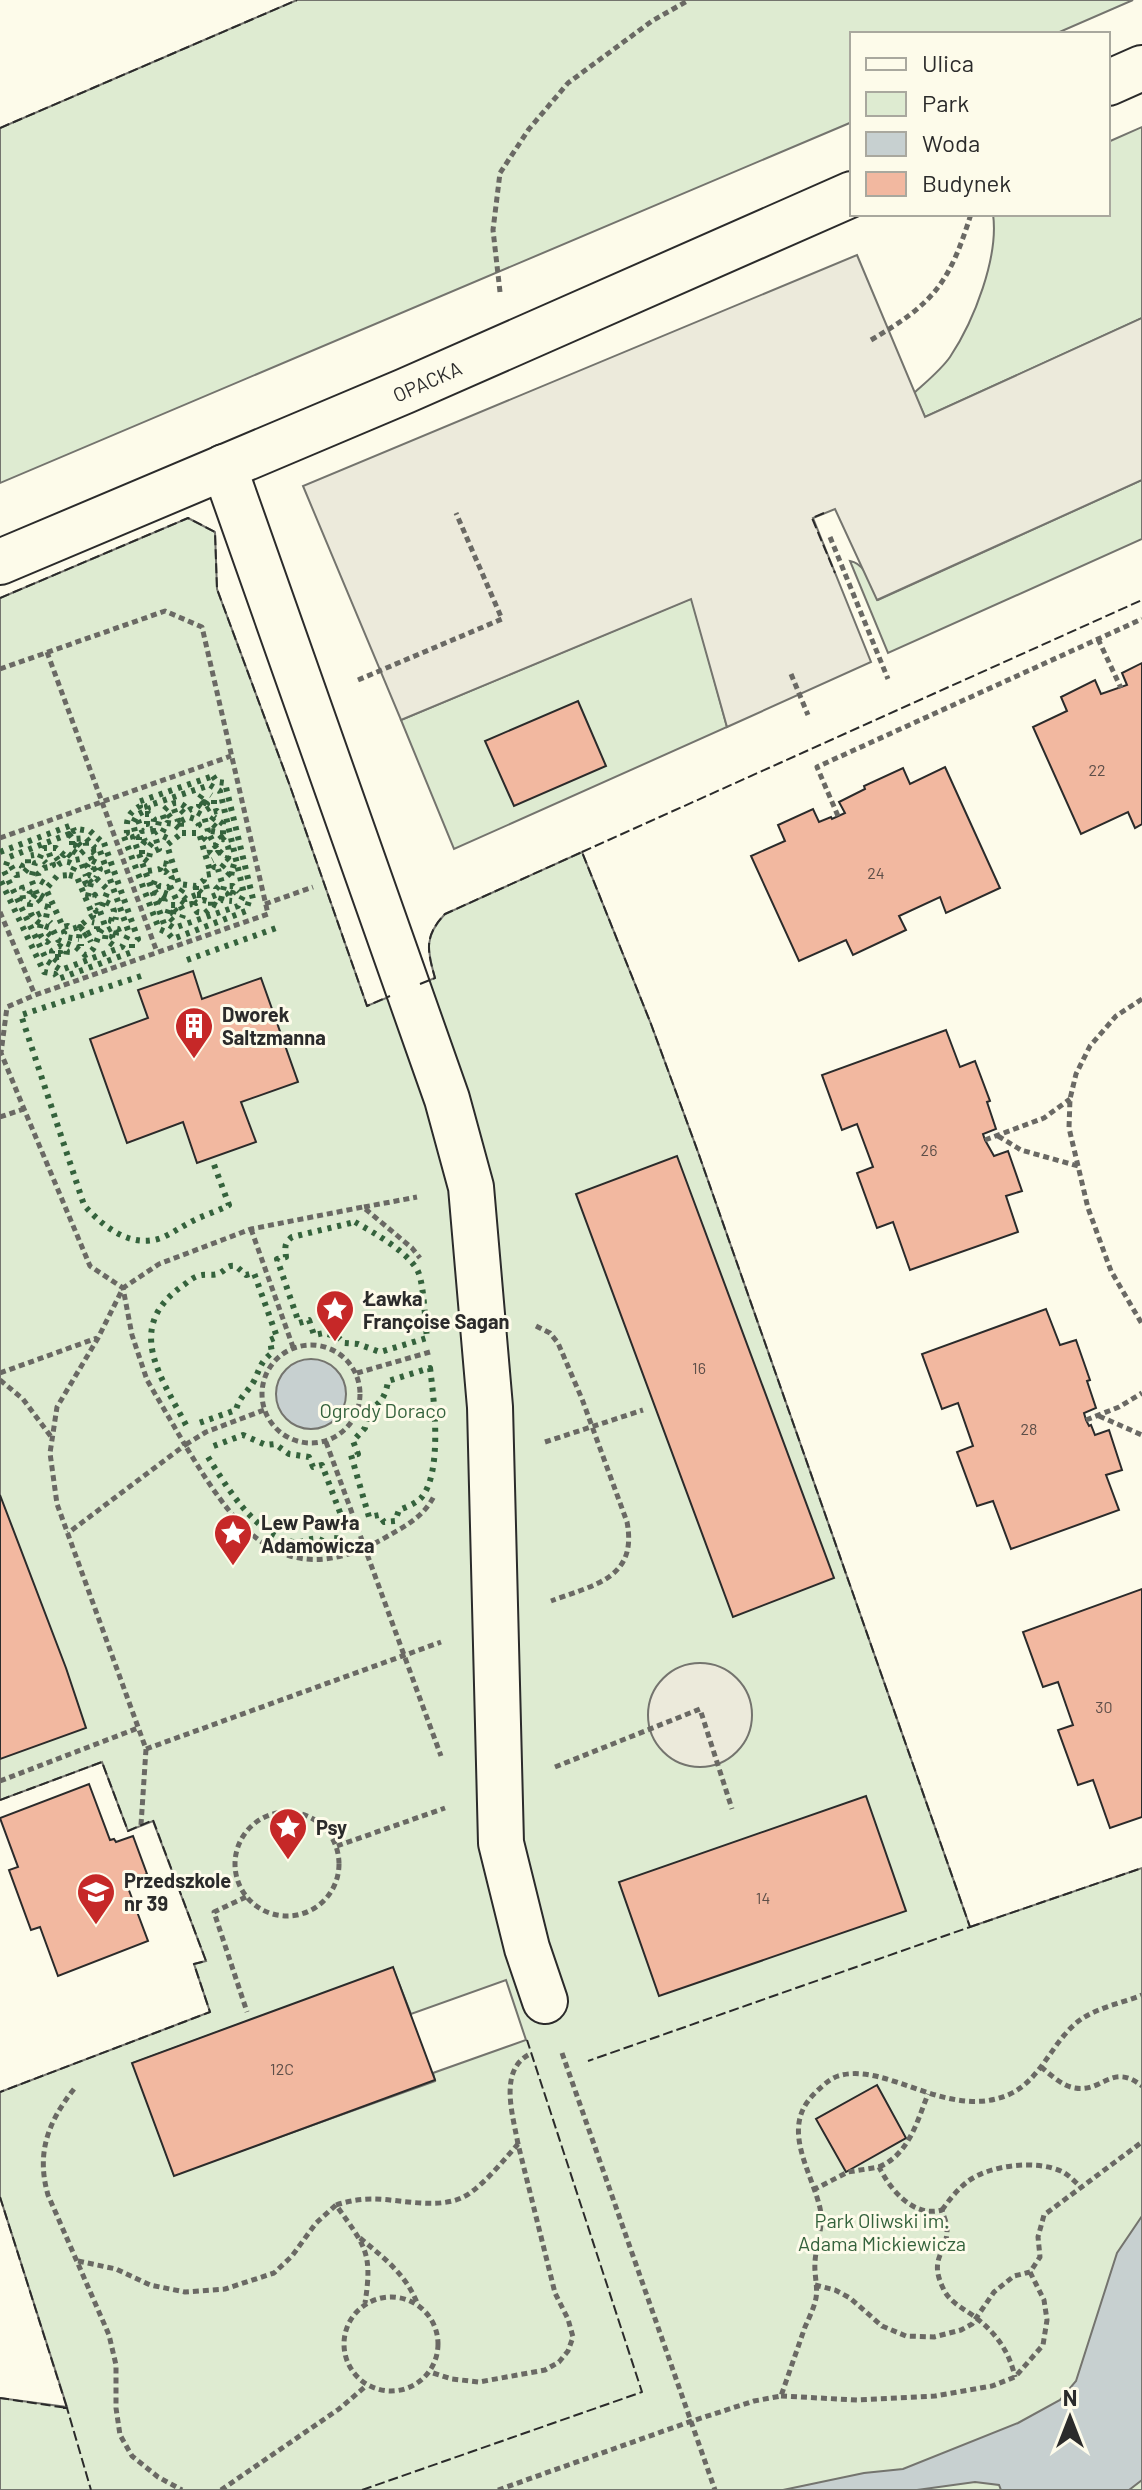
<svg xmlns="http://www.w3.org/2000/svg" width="1142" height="2490" viewBox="0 0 1142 2490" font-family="Barlow,sans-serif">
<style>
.green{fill:#deebd1;stroke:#74746e;stroke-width:2;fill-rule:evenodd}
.parking{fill:#eceadb;stroke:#74746e;stroke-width:2}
.water{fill:#c7d0d0;stroke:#74746e;stroke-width:2}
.building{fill:#f2b8a0;stroke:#2b2b2b;stroke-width:2}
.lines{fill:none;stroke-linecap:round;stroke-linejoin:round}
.minor-casing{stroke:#2b2b2b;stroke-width:48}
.path{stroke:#6a6964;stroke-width:5;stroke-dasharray:6 4;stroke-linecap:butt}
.minor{stroke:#fdfbea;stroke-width:44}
.hedge{stroke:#34623c;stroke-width:6;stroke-dasharray:4 6;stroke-linecap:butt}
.fence{stroke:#2b2b2b;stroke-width:2;stroke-dasharray:10 4;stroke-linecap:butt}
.labels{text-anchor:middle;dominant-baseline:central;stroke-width:6;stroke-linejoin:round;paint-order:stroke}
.number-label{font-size:16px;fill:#5d4e48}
.street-label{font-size:20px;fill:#2b2b2b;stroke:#fdfbea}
.poi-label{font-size:20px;font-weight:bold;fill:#2b2b2b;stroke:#fdfbea;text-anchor:start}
.park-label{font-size:20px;fill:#34623c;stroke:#fdfbea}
</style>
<rect width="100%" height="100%" fill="#fdfbea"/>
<!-- green -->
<g class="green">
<polygon points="297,0 1133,0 1055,34 852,34 852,122 0,483 0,128"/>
<path d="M1142,127V318L925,417L914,393C926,382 941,370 950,357C974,321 999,257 993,214H1108V142Z"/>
<path d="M1142,480V539L888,653L850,561C867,564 870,586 878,600Z"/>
<path d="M188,518L215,532L217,589L290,786L367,1006L435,978C427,950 424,936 445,914L582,852L651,1024L698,1152L970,1927L1142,1868V2490H0V2398L67,2407L0,2197V2092L210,2012L194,1964L206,1961L153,1821L128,1831L102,1762L0,1800V598ZM393,1968L411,2014L506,1980L526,2040L433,2073L435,2081L174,2175L133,2063Z"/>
<polygon points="692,598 727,727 454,849 401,720"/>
</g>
<!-- parking -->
<g class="parking">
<polygon points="857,255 925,417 1142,318 1142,480 877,600 835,509 813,518 871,662 727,727 691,599 401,720 303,486"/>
<circle cx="700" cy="1715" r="52"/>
</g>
<!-- water -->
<g class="water">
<circle cx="311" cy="1394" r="35"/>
<polygon points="1142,2216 1142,2480 1129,2490 1001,2490 999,2485 975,2482 917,2490 783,2490 864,2473 903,2469 1018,2423 1060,2400 1076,2381 1117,2253"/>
</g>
<!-- building -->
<g class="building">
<polygon points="1142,663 1142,824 1135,828 1128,812 1081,834 1033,727 1067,711 1061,697 1095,680 1101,694 1127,685 1122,673"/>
<polygon points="578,701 606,766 514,806 485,741"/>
<polygon points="945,767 1000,888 946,913 940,897 899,916 906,930 853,955 846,940 799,961 751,856 785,841 778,825 813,809 819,822 831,817 832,819 845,813 839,802 865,789 864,786 903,768 910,784"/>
<polygon points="193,971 202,999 261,978 298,1082 241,1102 256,1142 197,1163 183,1122 127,1143 90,1039 148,1018 138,990"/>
<polygon points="946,1030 960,1067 975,1061 990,1101 987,1102 996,1129 983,1134 985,1140 994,1156 1008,1151 1022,1191 1006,1196 1018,1232 910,1270 893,1222 877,1228 857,1173 873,1167 857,1124 842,1130 822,1075"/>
<polygon points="677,1156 834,1578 733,1617 576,1194"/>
<polygon points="1046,1309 1060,1345 1076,1340 1090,1380 1087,1381 1096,1408 1084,1413 1086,1420 1089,1426 1091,1425 1095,1435 1109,1430 1122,1470 1106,1475 1119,1510 1011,1549 993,1501 977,1506 957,1452 973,1446 958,1403 942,1409 922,1354"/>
<polygon points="0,1495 66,1668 86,1728 0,1759"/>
<polygon points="1142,1589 1142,1817 1110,1828 1093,1780 1078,1785 1058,1730 1073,1725 1058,1682 1043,1687 1023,1632"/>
<polygon points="89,1784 110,1840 114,1839 116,1842 133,1836 147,1874 130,1881 131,1884 127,1885 148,1941 58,1976 40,1927 31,1930 9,1870 18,1867 0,1818"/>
<polygon points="866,1796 906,1911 659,1996 619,1882"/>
<polygon points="393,1967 435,2080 174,2176 132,2063"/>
<polygon points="877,2085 906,2138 846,2172 816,2119"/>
</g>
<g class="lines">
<defs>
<g id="minor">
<polyline points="1108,83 1142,68"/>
<polyline points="224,467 447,1099 471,1187 490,1407 501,1843 527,1948 545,2001"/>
<polyline points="0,562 405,391 852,194"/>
</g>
</defs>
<!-- minor casing -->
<use href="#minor" class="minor-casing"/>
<!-- path -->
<g class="path">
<polyline points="500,292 493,230 500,173 529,129 568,83 652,21 689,0"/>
<path d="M871,340C934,303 949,284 971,214"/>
<polyline points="830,537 888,679"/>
<polyline points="1098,639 1121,688"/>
<polyline points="47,652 157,952"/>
<polyline points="0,669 165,611 202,627 268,914 35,995 7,1007 1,1053 24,1109 90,1266 123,1288 132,1335 147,1380 185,1445 68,1533"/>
<polyline points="791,674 808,715"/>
<polyline points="358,680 502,619 456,513"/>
<polyline points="838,816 817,767 1142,619"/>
<polyline points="0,838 231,756"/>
<polyline points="265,904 313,887"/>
<polyline points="0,912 35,995"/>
<polyline points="1142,999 1116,1016 1090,1046 1076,1074 1070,1099 1069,1128 1088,1208 1111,1271 1142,1324"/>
<polyline points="0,1117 24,1109"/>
<polyline points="998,1136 1021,1150 1078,1166"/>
<polyline points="985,1140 1044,1118 1070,1099"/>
<polyline points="364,1207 417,1197"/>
<polyline points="251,1229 293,1347"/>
<path d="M536,1326L550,1333L558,1343L582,1399L627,1522C638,1579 593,1585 551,1601"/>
<circle cx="311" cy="1394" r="49"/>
<polyline points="0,1373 97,1338"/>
<polyline points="357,1373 430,1352"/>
<polyline points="0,1380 23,1399 52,1438"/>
<path d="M264,1410L206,1432L185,1445C233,1524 279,1595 381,1540C403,1527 424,1518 435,1494"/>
<polyline points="1099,1416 1142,1435"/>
<polyline points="1086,1420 1119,1407 1142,1393"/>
<polyline points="326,1442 441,1756"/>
<polyline points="545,1442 643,1410"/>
<polyline points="146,1749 441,1642"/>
<polyline points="555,1767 700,1709 732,1809"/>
<polyline points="0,1781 138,1728"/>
<circle cx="287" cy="1864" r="52"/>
<polyline points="141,1825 146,1749 57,1504 50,1453 57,1407 98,1338 123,1288 159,1264 251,1229 363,1207 412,1248 420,1258"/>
<polyline points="337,1846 445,1808"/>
<polyline points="246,1897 214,1912 247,2012"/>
<polyline points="562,2053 715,2490"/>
<path d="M1041,2067C1051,2075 1062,2086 1075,2088C1102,2093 1112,2062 1142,2086"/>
<path d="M74,2089C48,2122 36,2153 48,2195L109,2335L116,2365V2408L120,2435L132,2456L158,2477L182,2490"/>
<path d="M518,2144C513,2115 498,2070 530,2054"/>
<path d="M879,2167C909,2154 917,2122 928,2094"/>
<path d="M813,2190L848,2172L879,2167C890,2189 913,2218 942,2210C943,2215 947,2223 947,2228C948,2253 928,2257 943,2288C949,2302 963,2308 975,2317C996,2333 1009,2351 1015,2377"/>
<path d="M336,2205C348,2201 360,2199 373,2199C402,2199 444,2212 470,2193C488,2180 503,2161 518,2144L555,2293L568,2319L573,2337L568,2351L559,2362L545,2370L479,2382L452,2379L430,2372"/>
<path d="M942,2210C949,2200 957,2190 967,2182C989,2165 1037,2159 1063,2172C1070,2176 1076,2183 1082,2188"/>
<path d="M360,2238C384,2258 406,2274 418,2305"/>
<path d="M78,2261L116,2269L150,2285L185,2292L225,2289L274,2273L292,2256L316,2223L336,2205C365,2246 373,2252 365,2303"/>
<polyline points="815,2285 835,2290 850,2298 882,2326 906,2336 934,2337 961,2330 972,2324 994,2292 1014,2276 1030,2272 1040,2257 1038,2237 1044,2215 1142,2142"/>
<circle cx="391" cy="2344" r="47"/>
<polyline points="781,2396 857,2400 935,2396 992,2386 1015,2377 1043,2345 1047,2320 1044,2300 1030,2272"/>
<polyline points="221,2490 339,2409 366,2386"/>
<path d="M498,2490L689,2422L754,2401L781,2396C789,2373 797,2350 805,2327C809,2318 814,2308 816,2298C818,2287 814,2274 815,2262C816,2244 824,2227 820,2208C811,2170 780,2128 814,2094C820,2088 829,2079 838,2076C887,2061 949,2122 1010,2094C1040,2080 1051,2045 1075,2024C1093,2008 1120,2004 1142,1995"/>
</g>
<!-- minor -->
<use href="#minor" class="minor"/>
<!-- hedge -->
<g class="hedge">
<path d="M213,776L217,782L225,783L253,899L249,901L246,911L173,939L168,933L159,929L123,834L127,833C126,819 128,813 140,806L138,802Z"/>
<polygon points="210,785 220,791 244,894 238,906 174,928 168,924 164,924 133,837 136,836 133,823 137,815 148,809 147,806"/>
<polyline points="202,795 199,799 199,805 206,810 214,805 214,797 211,795"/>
<polygon points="204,802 207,804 205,806 202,804"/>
<polyline points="174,809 178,821 174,824 181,830 181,821 178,821"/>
<polyline points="181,810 184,813"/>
<polyline points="168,814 171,818"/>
<polyline points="138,820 142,831 153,829 154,819 149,814 145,814"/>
<polygon points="147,821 147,824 145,824 145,822"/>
<polyline points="181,821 189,817 195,819 199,825 194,828"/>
<polyline points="216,827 210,822 214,817 213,812 217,811 221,815"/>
<polyline points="211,831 217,832 223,839 223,824 214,817"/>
<polygon points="182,833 199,833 211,874 205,875 204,880 196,886 179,884 167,845"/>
<polygon points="69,834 73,839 86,838 95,848 99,848 129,933 122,947 61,970 47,961 4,871 9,857"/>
<path d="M210,836L215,846L223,839C232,848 230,859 221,868L214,867L211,861L213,860"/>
<polyline points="167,838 161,835 167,823 174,824"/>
<polyline points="139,840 139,837 143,836 145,841 152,843 147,849"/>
<polyline points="72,841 72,850 79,855 86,849 86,843 81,839"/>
<path d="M145,841L142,845V857L148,862L150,853L159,849L154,833L157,831L159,821L164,819L162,813C170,802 180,798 188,811L191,809L204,816L208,831L204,838L208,842"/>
<polygon points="78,843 81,846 80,848 76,846"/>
<circle cx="214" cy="850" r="4.5"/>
<polyline points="219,851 234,864 232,871 227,876 231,877 232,871"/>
<polyline points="0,852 72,825 74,831 77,829 90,831 101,841 103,840 138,939 132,944 132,952 58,979 55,974 44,972 0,879"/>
<polyline points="49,853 53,865 49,867"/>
<polyline points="56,857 58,860"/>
<polyline points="92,860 89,853 93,852 96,856"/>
<polyline points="44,861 46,863"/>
<polygon points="20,865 22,866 22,868 19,867"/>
<path d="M58,865C64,860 69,861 75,866L72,872"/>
<polyline points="11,866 16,875 23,874 28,868 28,856 34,855"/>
<polyline points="93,867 94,869 90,870 87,866 91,860 97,863 100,869 96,878"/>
<polyline points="148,871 160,869 162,863 167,864 169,868 165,872 160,869"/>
<path d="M69,875L77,877L93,916C86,918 84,926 72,929L68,926L63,927L46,889L57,876Z"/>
<polyline points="89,880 92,883 86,884 84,879 89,875 96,878 108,890 101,909 96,911 93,905"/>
<polyline points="44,883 39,880 38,874 44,868 49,867"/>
<polyline points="91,883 88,896 92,898 95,895 98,905"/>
<polyline points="206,885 208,893"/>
<polyline points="170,886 176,899 179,899 187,905 192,904 197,912 205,913 211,908 211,897 216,895 216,889 222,883 218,869"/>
<polyline points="196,886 196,895 204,895 197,889"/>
<polyline points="183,889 180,893 186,899 196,895"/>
<polygon points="230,892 233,893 230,897 228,894"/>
<polyline points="29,894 30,892 26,887 22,888 23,899 30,903"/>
<polyline points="37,894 31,879 35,863 38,862 44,848 56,848 64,855 66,852 75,860 80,859 86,876"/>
<path d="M44,897L37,893C21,908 34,925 52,928L58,940L76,947L85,955C99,950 95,934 105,926L100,911"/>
<polyline points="38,899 44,906 48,907 46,918 51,923"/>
<polyline points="165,899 156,893 153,886 155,880 159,886 169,887 172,878 170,874"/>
<polyline points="158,900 164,904 165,899 168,898 168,894 162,892"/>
<polyline points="221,900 224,886 233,886 239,892"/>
<polyline points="194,901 196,903 203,900 207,901"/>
<polyline points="106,902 112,905 114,911 111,921 115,922 116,917"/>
<polyline points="213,904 217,906 221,900 232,901"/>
<polygon points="174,909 177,912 175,915 173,914"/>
<polyline points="37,915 41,913 41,909"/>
<polyline points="173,921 167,915 170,905 180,905 184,912 182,918"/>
<path d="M41,924C38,932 40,938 47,942L52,937L47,932"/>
<polygon points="80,927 87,934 79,939"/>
<polyline points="66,931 64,932 66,937 79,939"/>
<polygon points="113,933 116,934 114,939 112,937"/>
<polyline points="87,934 97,929 97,923 92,922"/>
<polyline points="90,940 91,942"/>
<polyline points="81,944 81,946"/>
<polyline points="113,945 105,939 106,931 112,928 118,929 121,937"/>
<polygon points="58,953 61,953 62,957 58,957"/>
<polyline points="187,960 279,927"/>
<polyline points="57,961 52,957 52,951 60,946 67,951 66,959"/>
<path d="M141,976L21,1015L84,1205C102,1226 131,1249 161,1238C171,1234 179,1228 189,1223C201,1216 216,1212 229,1205L213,1162"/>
<path d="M355,1222C373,1232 412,1254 419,1274C424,1288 425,1321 427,1338L380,1352L358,1344L344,1343L338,1337L324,1333L314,1335L309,1320L299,1323L277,1259L286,1257C285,1247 284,1243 292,1237Z"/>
<path d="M430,1368C434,1399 443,1473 421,1498C415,1504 406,1507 399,1510L395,1521L384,1522L379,1515L369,1517L351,1455L358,1454L353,1441L365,1428L370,1409C382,1403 386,1394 388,1381Z"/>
<path d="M186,1425C160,1375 123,1326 185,1284C190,1280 195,1276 202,1275C207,1274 215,1276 220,1273C227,1269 226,1265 236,1266L246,1275L254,1273L277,1337L270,1340L272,1353C260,1362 260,1369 254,1381C248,1392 239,1397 236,1410L196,1424"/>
<path d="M208,1457C228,1489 254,1533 293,1542C302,1544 310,1537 318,1539C322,1540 325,1543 329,1544L337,1539L338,1528L344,1523L322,1465L313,1467L309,1457L289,1454L275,1444L266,1445L243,1435L211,1447"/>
</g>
<!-- fence -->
<g class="fence">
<polyline points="0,128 297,0"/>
<polyline points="824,513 812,518 835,573"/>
<polyline points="0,598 188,518 215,532 217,589 290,786 367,1006 390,996"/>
<polyline points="582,852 1142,600"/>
<path d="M420,984L435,978C427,950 424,936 445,914L582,852L651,1024L698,1152L970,1927L588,2061"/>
<polyline points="0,1800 102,1762 128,1831 153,1820 206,1961 194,1964 210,2012 0,2092"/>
<polyline points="970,1927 1142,1868"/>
<polyline points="0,2197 67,2408 0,2398"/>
<polyline points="63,2408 67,2408 91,2490"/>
<polyline points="362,2490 642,2392 527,2040"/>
</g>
</g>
<!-- icons -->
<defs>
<symbol id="building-pin" viewBox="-11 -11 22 30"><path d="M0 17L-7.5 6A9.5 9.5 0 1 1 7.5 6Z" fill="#c62828" stroke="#fdfbea"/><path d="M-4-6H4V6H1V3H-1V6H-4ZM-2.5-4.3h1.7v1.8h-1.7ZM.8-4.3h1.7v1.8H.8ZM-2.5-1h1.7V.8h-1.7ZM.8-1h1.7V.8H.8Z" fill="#fff"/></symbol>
<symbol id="sight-pin" viewBox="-11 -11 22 30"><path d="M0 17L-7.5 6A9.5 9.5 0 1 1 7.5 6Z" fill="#c62828" stroke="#fdfbea"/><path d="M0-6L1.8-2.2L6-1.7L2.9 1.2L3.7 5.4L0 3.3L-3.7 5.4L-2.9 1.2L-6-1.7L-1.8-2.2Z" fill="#fff"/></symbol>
<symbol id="school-pin" viewBox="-11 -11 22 30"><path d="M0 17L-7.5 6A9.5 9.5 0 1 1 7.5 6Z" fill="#c62828" stroke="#fdfbea"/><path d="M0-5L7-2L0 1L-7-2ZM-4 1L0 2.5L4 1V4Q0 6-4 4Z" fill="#fff"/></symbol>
</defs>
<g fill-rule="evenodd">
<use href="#building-pin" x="172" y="1004" width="44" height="60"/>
<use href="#sight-pin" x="313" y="1287" width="44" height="60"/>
<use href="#sight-pin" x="211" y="1511" width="44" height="60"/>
<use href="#sight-pin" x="266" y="1805" width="44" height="60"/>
<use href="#school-pin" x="74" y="1870" width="44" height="60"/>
</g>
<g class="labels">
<!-- number labels -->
<g class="number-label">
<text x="1097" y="769">22</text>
<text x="876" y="872">24</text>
<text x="929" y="1149">26</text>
<text x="699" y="1367">16</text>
<text x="1029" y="1428">28</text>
<text x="1104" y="1706">30</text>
<text x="763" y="1897">14</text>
<text x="282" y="2068">12C</text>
</g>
<!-- street labels -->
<g class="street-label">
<text transform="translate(427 381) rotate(-24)">OPACKA</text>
</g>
<!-- poi labels -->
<g class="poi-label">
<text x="222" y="1014">Dworek<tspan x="222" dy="23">Saltzmanna</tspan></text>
<text x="363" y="1298">Ławka<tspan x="363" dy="23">Françoise Sagan</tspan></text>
<text x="261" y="1522">Lew Pawła<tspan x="261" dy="23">Adamowicza</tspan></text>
<text x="316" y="1827">Psy</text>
<text x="124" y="1880">Przedszkole<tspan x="124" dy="23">nr 39</tspan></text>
</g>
<!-- park labels -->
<g class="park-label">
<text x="383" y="1410">Ogrody Doraco</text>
<text x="882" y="2220">Park Oliwski im.<tspan x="882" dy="23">Adama Mickiewicza</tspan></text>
</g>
</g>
<!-- legend -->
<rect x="850" y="32" width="260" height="184" fill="#fdfbea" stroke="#a9a89e" stroke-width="2"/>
<rect x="866" y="58" width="40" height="12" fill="#fdfbea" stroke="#a9a89e" stroke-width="2"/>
<text x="922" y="72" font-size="24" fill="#2b2b2b">Ulica</text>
<rect x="866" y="92" width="40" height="24" fill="#deebd1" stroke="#a9a89e" stroke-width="2"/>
<text x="922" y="112" font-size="24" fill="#2b2b2b">Park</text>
<rect x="866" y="132" width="40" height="24" fill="#c7d0d0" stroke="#a9a89e" stroke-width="2"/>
<text x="922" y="152" font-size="24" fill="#2b2b2b">Woda</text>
<rect x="866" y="172" width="40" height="24" fill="#f2b8a0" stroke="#a9a89e" stroke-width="2"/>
<text x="922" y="192" font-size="24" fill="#2b2b2b">Budynek</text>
<!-- north arrow -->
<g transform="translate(1070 2418)" stroke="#fdfbea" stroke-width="6" paint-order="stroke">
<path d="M0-6L14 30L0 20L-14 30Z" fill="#2b2b2b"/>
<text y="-12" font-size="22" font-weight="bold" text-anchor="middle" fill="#2b2b2b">N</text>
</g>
</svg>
